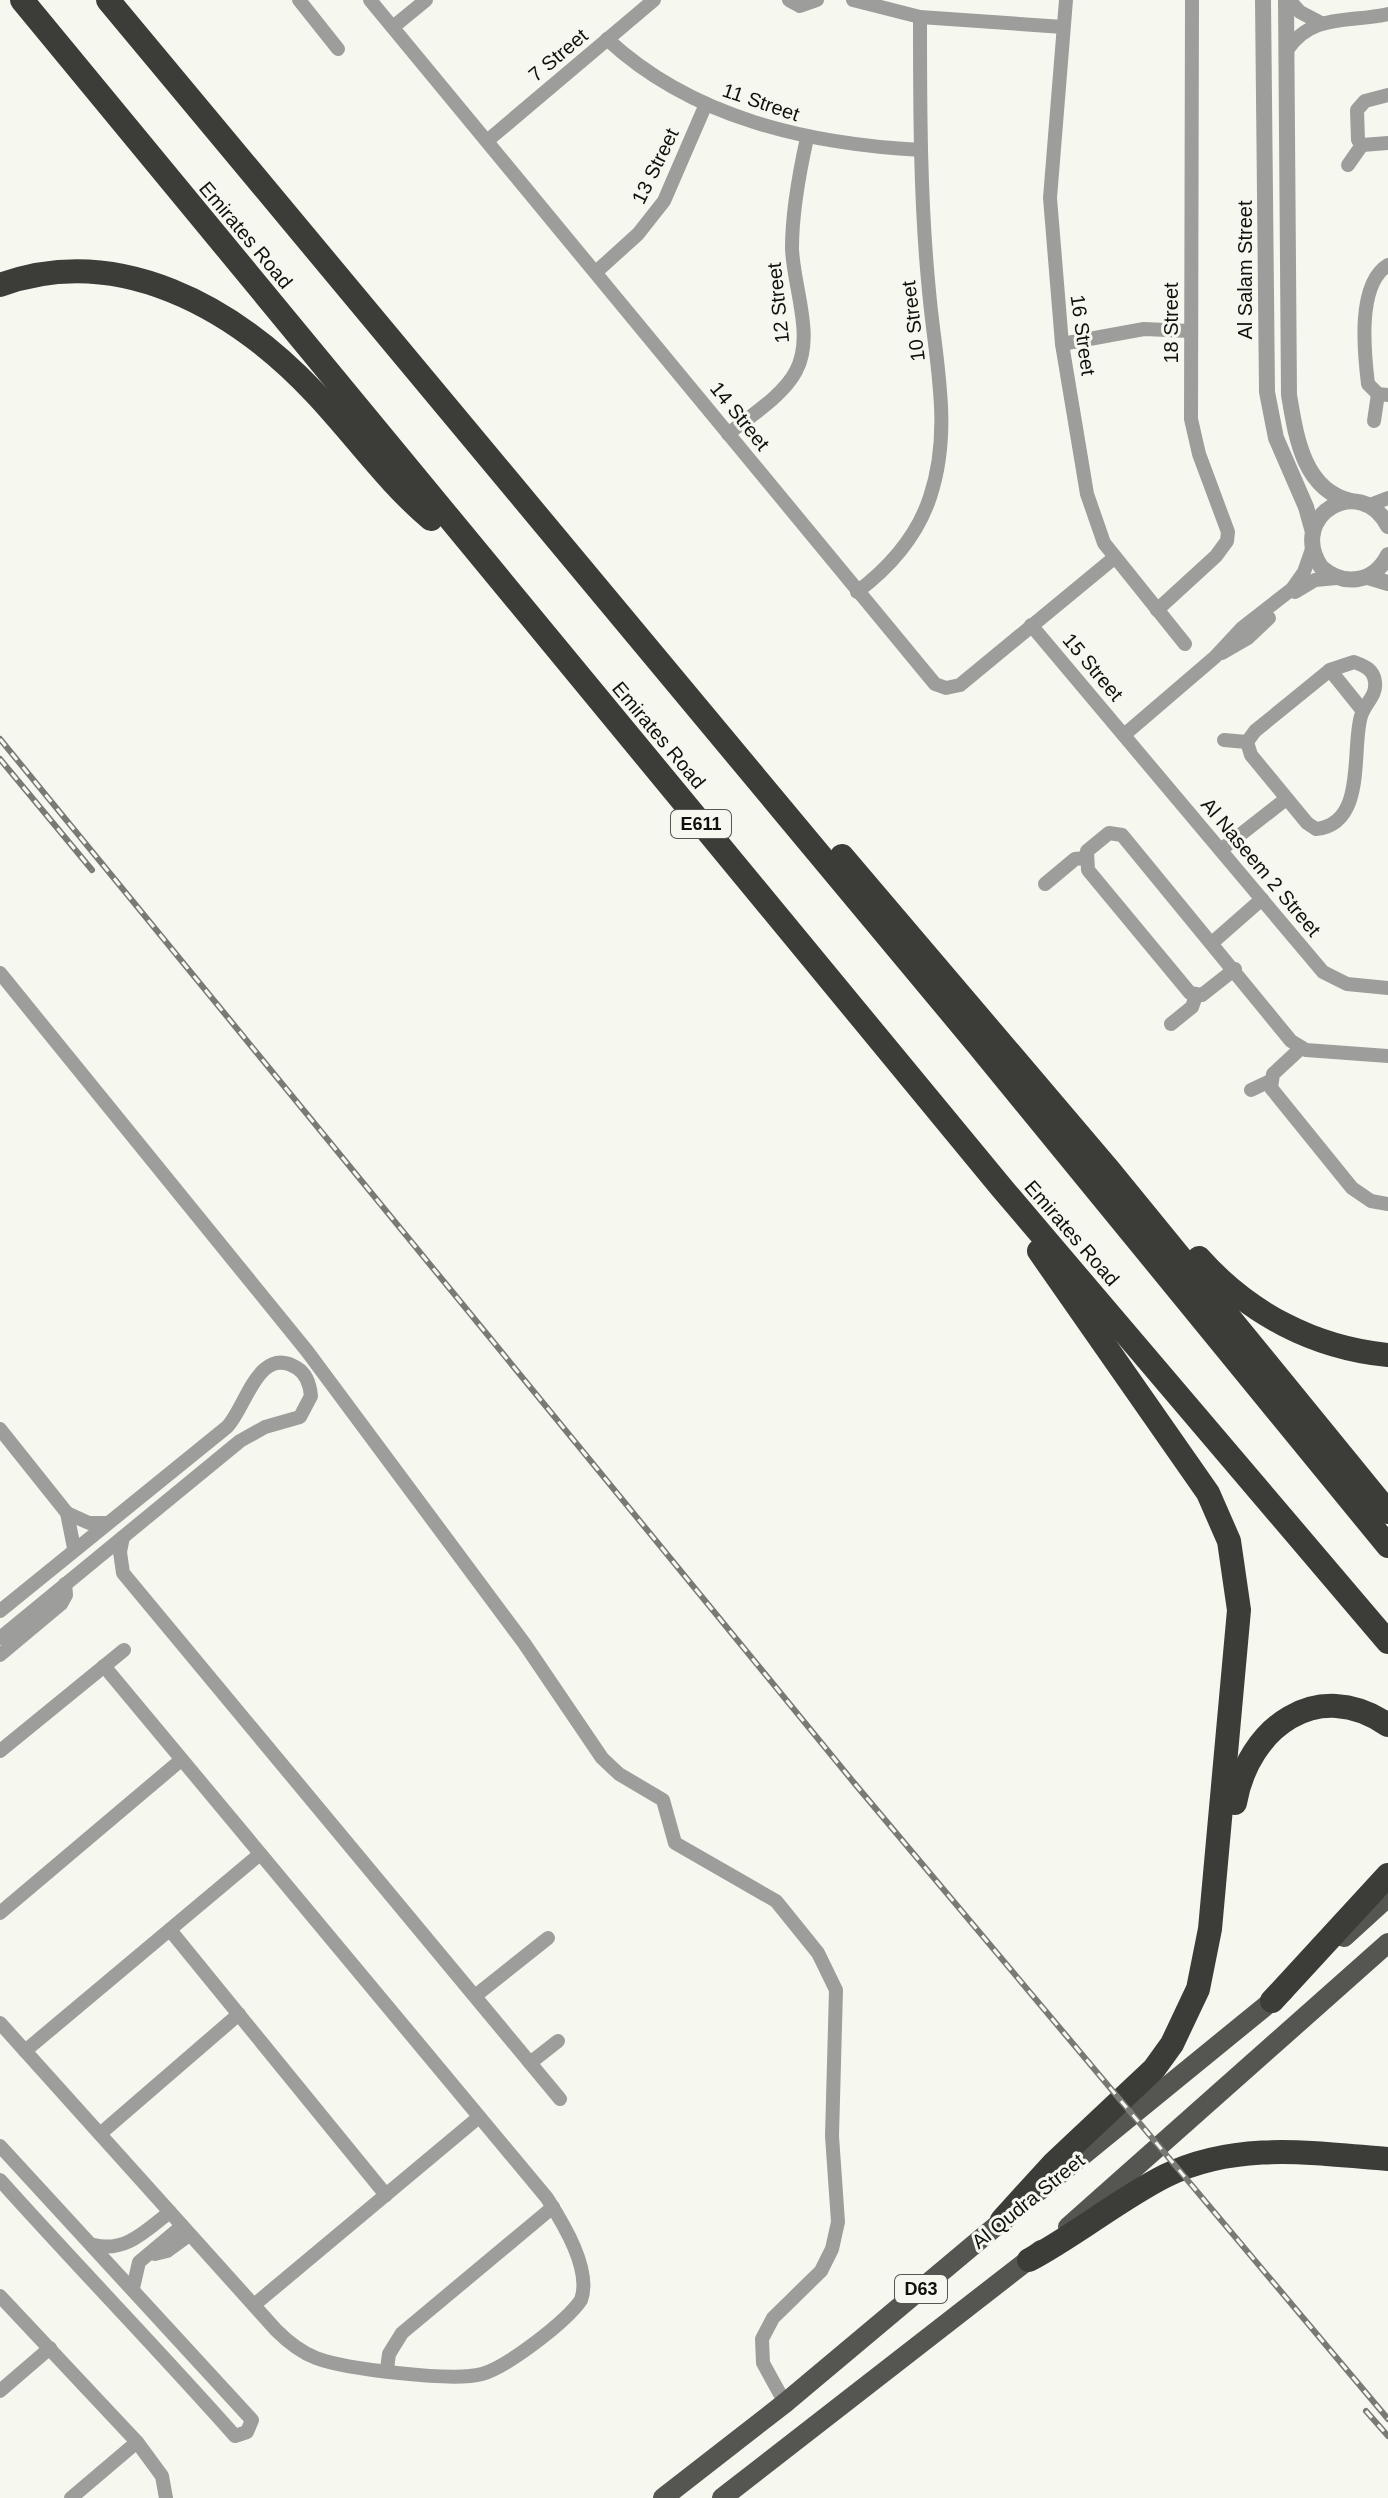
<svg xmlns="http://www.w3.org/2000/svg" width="1388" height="2498" viewBox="0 0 1388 2498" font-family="Helvetica,sans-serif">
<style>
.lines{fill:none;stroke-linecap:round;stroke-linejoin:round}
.minor{stroke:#9d9e9b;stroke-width:14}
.tertiary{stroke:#9d9e9b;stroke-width:16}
.primary{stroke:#555651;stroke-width:20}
.motorway{stroke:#3c3d38;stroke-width:24}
.rail-casing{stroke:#787a74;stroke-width:6}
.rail{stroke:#f6f8f0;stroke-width:3;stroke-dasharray:9;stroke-linecap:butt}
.labels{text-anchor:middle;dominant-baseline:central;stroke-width:6;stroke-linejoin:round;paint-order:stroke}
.shield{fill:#f6f8f0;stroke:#555652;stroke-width:2}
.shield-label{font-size:18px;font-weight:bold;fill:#10110e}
.street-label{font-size:20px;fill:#10110e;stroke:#f6f8f0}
</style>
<rect width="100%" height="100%" fill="#f6f8f0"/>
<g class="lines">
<!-- minor -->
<g class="minor">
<polyline points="299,0 338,49"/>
<polyline points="370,0 935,684 946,688 960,685 1114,558"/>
<polyline points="789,0 800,6 817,0"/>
<polyline points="853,0 920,17 1063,27"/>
<polyline points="1066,0 1050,198 1062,344 1087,494 1104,543 1185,644"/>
<polyline points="1289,0 1300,12 1321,23"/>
<polyline points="393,27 426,0"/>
<path d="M607,39C692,118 808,144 921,150"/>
<path d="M1287,50C1312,13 1348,23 1388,14"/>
<polyline points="1388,95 1365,101 1357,110 1358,140 1362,145 1388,143"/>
<polyline points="487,141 654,0"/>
<polyline points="1348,165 1362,145"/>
<path d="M1388,265C1357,284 1364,351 1368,384L1378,394L1388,395"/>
<polyline points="596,272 638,234 664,201 706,104"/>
<polyline points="1062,344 1144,329 1190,331"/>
<polyline points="1374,421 1378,394"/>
<path d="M728,434C750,416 783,396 796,371C815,336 793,286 792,248C792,211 799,174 807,138"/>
<polyline points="1370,505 1388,498"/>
<path d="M857,592C890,567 917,537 930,497C953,429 935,360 929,291C920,200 920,108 920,17"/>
<polyline points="1295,592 1315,580 1337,578"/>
<polyline points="1157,610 1216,556 1227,541 1228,532 1199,454 1191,419 1192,0"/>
<polyline points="1031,625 1323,972 1347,984 1388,988"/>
<polyline points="1222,653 1248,638 1269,618"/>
<path d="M1354,662C1365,666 1374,670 1375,682C1377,696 1365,703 1361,716C1351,749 1367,824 1316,829L1307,823L1251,755L1247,742L1255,731L1330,670Z"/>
<polyline points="1330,670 1363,711"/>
<polyline points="1124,735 1215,657 1242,628 1292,589 1304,572 1312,549"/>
<polyline points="1224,740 1247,742"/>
<polyline points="1222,849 1286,799"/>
<polyline points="1045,884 1075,859 1084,858"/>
<polyline points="1213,942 1262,899"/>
<polyline points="1235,969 1202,995 1190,993 1088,870 1087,851 1109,833 1122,835 1291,1041 1306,1050 1388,1056"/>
<polyline points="0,973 307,1351 524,1643 602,1758 619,1774 663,1800 675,1843 776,1901 818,1953 836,1990 832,2136 838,2222 832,2249 821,2271 773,2318 762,2339 763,2363 785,2403"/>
<polyline points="1171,1024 1192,1007 1196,996"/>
<polyline points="1300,1049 1273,1074 1271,1088 1352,1188 1371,1201 1388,1204"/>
<polyline points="1251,1090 1270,1081"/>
<polyline points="0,1429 67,1513 74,1548"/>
<polyline points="67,1513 89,1523 105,1523"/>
<polyline points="123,1537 120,1552 123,1573 560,2099"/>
<path d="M0,1611L227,1427C246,1408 258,1344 297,1368C307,1374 310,1385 311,1396L300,1417L265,1427L240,1441L0,1638"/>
<polyline points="0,1655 61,1604 66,1595 65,1584"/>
<polyline points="0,1751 124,1650"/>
<polyline points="0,1913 181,1760"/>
<polyline points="170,1930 386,2195"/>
<polyline points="475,1996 548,1938"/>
<path d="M0,2023L276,2330C288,2342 300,2352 316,2358C345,2369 453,2382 482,2374C507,2367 566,2322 581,2300C592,2270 563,2223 547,2198L104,1666"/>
<polyline points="25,2051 260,1854"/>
<polyline points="530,2063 558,2041"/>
<polyline points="100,2134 239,2014"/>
<path d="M0,2146L252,2420L247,2432L235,2436C158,2349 77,2266 0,2180"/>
<path d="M94,2245C126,2253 146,2230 170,2212"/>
<polyline points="155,2254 167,2251 189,2235"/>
<polyline points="133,2288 139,2262 182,2226"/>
<polyline points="0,2296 137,2442 162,2476 166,2498"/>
<polyline points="254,2305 479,2117"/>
<polyline points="387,2369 389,2354 402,2333 553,2207"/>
<polyline points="0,2391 50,2348"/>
<polyline points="71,2498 137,2442"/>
</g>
<!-- tertiary -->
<g class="tertiary">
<polyline points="1263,0 1267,392 1276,438 1306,507 1313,532"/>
<path d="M1286,0L1289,395C1296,436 1303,490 1351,501"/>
<path d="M1388,526C1360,472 1287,516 1321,567C1344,587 1374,583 1388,555"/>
<polyline points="1368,577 1388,583"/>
</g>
<!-- primary -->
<g class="primary">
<polyline points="1344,1937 1388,1897"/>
<polyline points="1039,2191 1284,1991"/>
<polyline points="1068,2227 1388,1943"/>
<polyline points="663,2498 785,2403 1014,2211"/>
<polyline points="722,2498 1041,2250"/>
</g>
<!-- motorway -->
<g class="motorway">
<polyline points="22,0 1001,1187 1388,1642"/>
<polyline points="108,0 979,1046 1388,1546"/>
<path d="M0,285C118,242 234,307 315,393C354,434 388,483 431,519"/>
<polyline points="842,856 1109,1170 1388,1512"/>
<path d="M1199,1258C1248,1313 1314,1348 1388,1355"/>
<path d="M1235,1803C1248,1728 1317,1676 1388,1725"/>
<polyline points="1272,2001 1388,1875"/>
<polyline points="1002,2220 1053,2164 1154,2069 1172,2044 1198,1989 1210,1929 1239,1610 1229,1541 1208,1493 1039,1251"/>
<path d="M1029,2260C1076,2235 1118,2200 1165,2176C1237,2141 1312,2153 1388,2159"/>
</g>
<defs>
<g id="rail">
<polyline points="0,739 855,1784 1388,2419"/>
<polyline points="0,759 92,870"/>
<polyline points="1366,2411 1388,2436"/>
</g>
</defs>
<!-- rail casing -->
<use href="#rail" class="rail-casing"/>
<!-- rail -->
<use href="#rail" class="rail"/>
</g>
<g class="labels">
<!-- shield labels -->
<g class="shield">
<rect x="671" y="810" width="60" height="28" rx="6"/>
<rect x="895" y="2275" width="52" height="28" rx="6"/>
</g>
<g class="shield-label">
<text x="701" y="824">E611</text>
<text x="921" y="2289">D63</text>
</g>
<!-- street labels -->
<g class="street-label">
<text transform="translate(558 55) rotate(-40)">7 Street</text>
<text transform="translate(761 102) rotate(19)">11 Street</text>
<text transform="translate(655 166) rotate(-64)">13 Street</text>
<text transform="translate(246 235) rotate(50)">Emirates Road</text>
<text transform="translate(1245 270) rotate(-90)">Al Salam Street</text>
<text transform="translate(778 303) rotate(-96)">12 Street</text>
<text transform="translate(913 321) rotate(-97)">10 Street</text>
<text transform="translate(1171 323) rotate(-90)">18 Street</text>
<text transform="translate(1083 335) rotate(82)">16 Street</text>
<text transform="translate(740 416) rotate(51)">14 Street</text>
<text transform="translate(1093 667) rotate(50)">15 Street</text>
<text transform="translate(659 735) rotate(50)">Emirates Road</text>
<text transform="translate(1261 867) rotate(50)">Al Naseem 2 Street</text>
<text transform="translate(1072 1233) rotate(49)">Emirates Road</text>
<text transform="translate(1028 2201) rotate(-39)">Al Qudra Street</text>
</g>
</g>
</svg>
